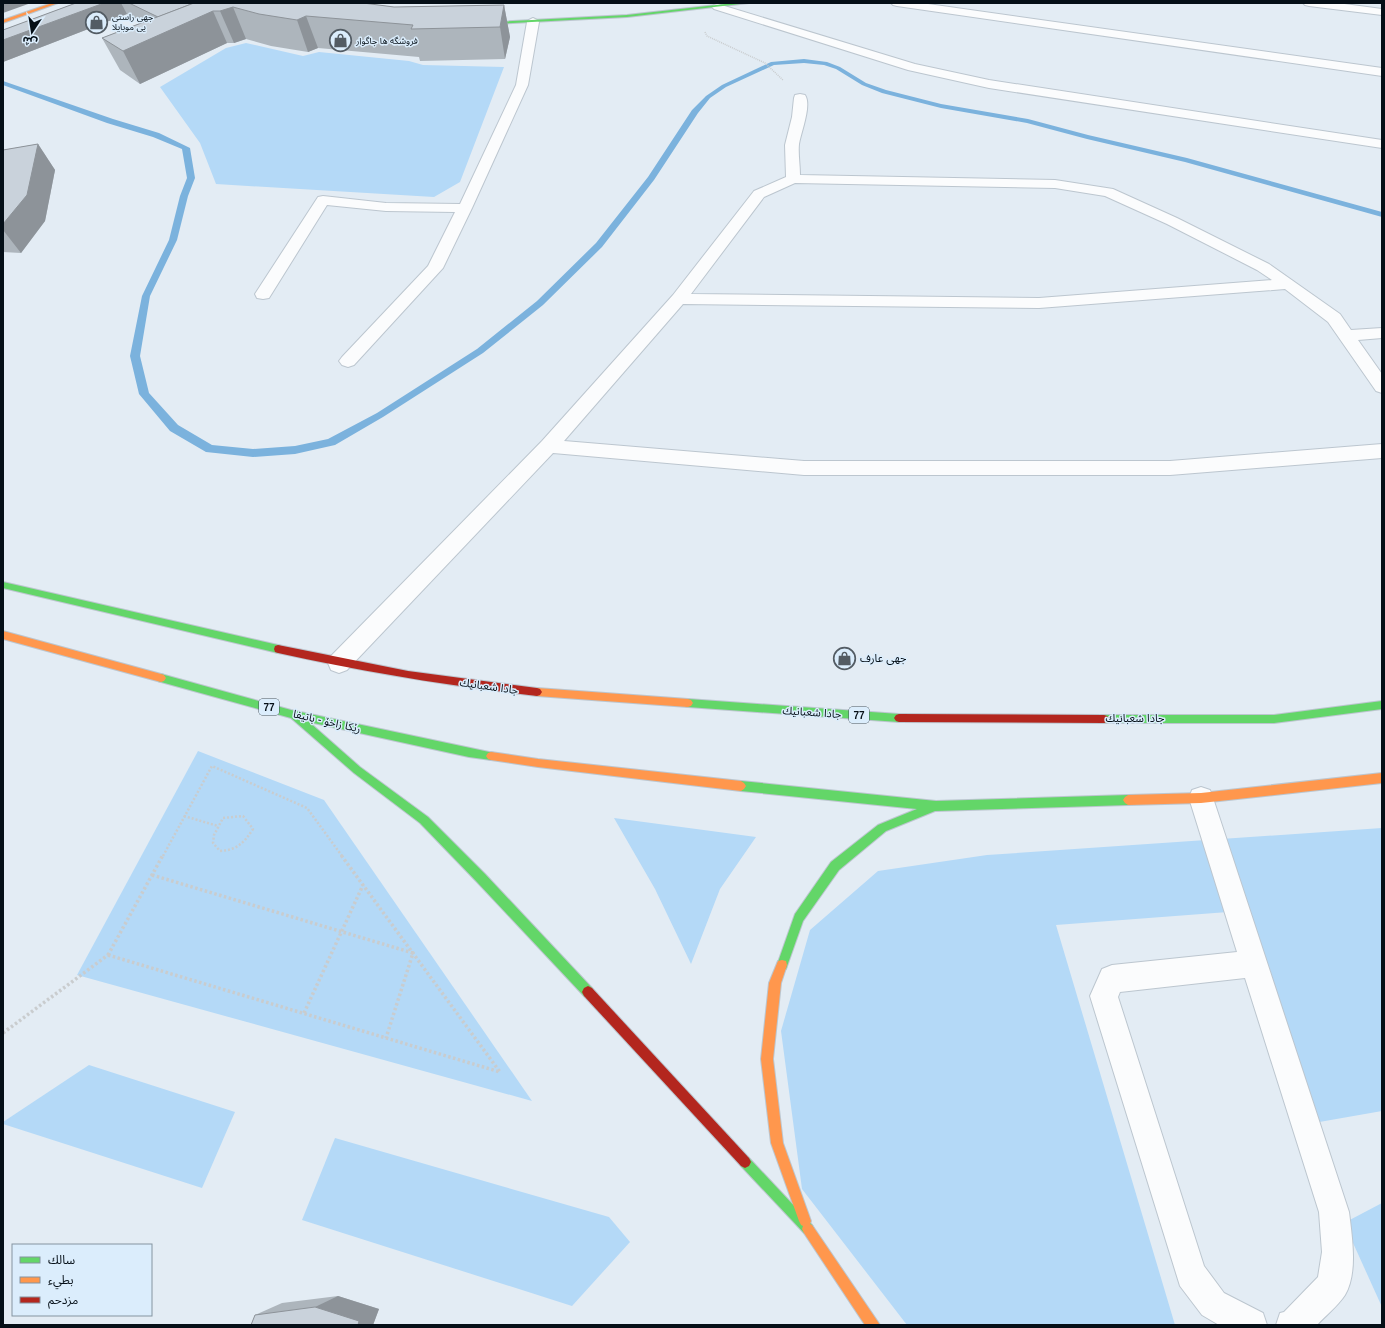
<svg xmlns="http://www.w3.org/2000/svg" width="1385" height="1328" viewBox="0 0 1385 1328" font-family="Helvetica,'Noto Sans Arabic',sans-serif">
<style>
.green{fill:#b4d9f7}
.lines{fill:none;stroke-linecap:round;stroke-linejoin:round}
.stream{fill:#7bb2dd;fill-rule:evenodd}
.lane-casing{stroke:#bcc6cf;stroke-width:2}
.street-casing{stroke:#bcc6cf;stroke-width:2}
.fast-casing{stroke:#bcc6cf;stroke-width:2}
.slow-casing{stroke:#bcc6cf;stroke-width:2}
.jam-casing{stroke:#bcc6cf;stroke-width:2}
.path-far2{stroke:#c9ccce;stroke-width:1.5;stroke-dasharray:1 1;stroke-linecap:butt}
.path-far1{stroke:#c9ccce;stroke-width:2.5;stroke-dasharray:2 2;stroke-linecap:butt}
.path{stroke:#c9ccce;stroke-width:3.5;stroke-dasharray:2.5 2.5;stroke-linecap:butt}
.lane{fill:#fbfcfd;fill-rule:evenodd}
.street{fill:#fbfcfd;fill-rule:evenodd}
.fast{fill:#63d668;fill-rule:evenodd}
.slow{fill:#ff974d;fill-rule:evenodd}
.jam{fill:#b3261e;fill-rule:evenodd}
.wall{fill:#adb5bc}
.shaded-wall{fill:#8d9399}
.building{fill:#c9d2db;stroke:#8d9399}
.labels{text-anchor:middle;dominant-baseline:central;stroke-width:3;stroke-linejoin:round;paint-order:stroke}
.far-poi-label{font-size:9px;fill:#050f17;stroke:#dbedfc;text-anchor:start}
.shield{fill:#dbedfc;stroke:#45525c;stroke-width:1}
.shield-label{font-size:10px;font-weight:bold;fill:#050f17}
.poi-label{font-size:11px;fill:#050f17;stroke:#dbedfc;text-anchor:start}
.street-label{font-size:11px;fill:#050f17;stroke:#dbedfc}
</style>
<rect width="100%" height="100%" fill="#e3ecf4"/>
<!-- green -->
<g class="green">
<polygon points="246,43 303,56 319,52 409,61 423,65 504,67 460,182 434,197 216,184 200,143 160,87 226,48"/>
<polygon points="198,751 324,800 532,1101 77,975"/>
<polygon points="614,818 756,837 720,889 691,964 655,889"/>
<polygon points="1382,828 1382,1111 1308,1124 1228,912 1056,925 1175,1325 907,1325 802,1189 781,1031 810,930 878,871 987,855"/>
<polygon points="89,1065 235,1112 202,1188 3,1124 3,1122"/>
<polygon points="335,1138 609,1217 630,1242 572,1306 302,1220"/>
<polygon points="1382,1203 1382,1307 1344,1223"/>
</g>
<g class="lines">
<!-- stream -->
<polygon class="stream" points="804,59 827,62 840,67 866,83 886,90 941,104 1028,119 1088,135 1187,158 1382,212 1382,217 1185,162 1087,139 1027,123 941,108 882,93 862,85 836,69 824,65 804,63 774,65 726,87 710,98 698,113 654,180 602,247 543,305 483,353 383,417 335,445 295,454 253,457 206,452 170,431 139,394 130,356 142,296 169,240 180,196 187,178 182,149 153,137 107,123 3,85 3,81 113,119 159,133 190,148 195,178 188,196 177,240 150,296 140,356 149,393 178,425 212,445 253,449 295,446 328,439 377,413 477,349 537,301 596,243 648,177 692,110 706,96 722,85 771,62"/>
<defs>
<path id="lane" d="M1201,787L1210,790L1213,798L1349,1212C1352,1237 1358,1273 1345,1295C1338,1306 1325,1316 1317,1325H1276L1280,1313L1284,1312L1318,1277L1322,1252L1319,1212L1245,978L1120,992L1118,997L1204,1266L1224,1293L1263,1313L1267,1325H1219L1202,1315L1180,1286L1090,996L1102,969L1112,965L1237,952L1189,798L1192,790Z"/>
<g id="street">
<polygon points="891,3 921,3 1382,68 1382,76 897,6 893,5"/>
<polygon points="1303,3 1337,3 1382,9 1382,15 1309,6 1305,5"/>
<polygon points="718,4 915,64 989,80 1382,140 1382,148 989,88 908,70 714,9 712,7 714,5"/>
<polygon points="533,18 537,20 539,22 528,85 472,208 443,268 354,365 348,367 342,365 339,361 342,357 428,266 455,212 386,211 327,205 269,298 263,299 257,298 255,294 318,197 323,196 386,203 460,204 516,85 527,22 529,20"/>
<path d="M800,94L805,95C812,105 801,132 799,144C798,154 800,165 800,175L1055,180L1113,189L1177,218L1269,264L1340,314L1351,330L1382,328V338L1358,340L1382,374V393L1376,391L1328,322L1285,289L1039,308L683,304L564,441L804,461H1170L1382,444V458L1170,475H804L553,453L347,670L339,673L331,670L328,663L331,656L542,441L673,295L754,191L786,177L785,145L792,117L794,98L795,95ZM795,183L1055,188L1105,196L1167,224L1257,270L1272,280L1039,298L691,294L764,197Z"/>
</g>
<g id="fast">
<polygon points="734,3 749,3 627,17 477,25 475,24 477,23 627,15"/>
<polygon points="3,582 278,645 281,646 282,649 281,652 278,653 3,588"/>
<polygon points="161,674 291,710 494,753 496,756 494,759 491,760 469,757 309,722 360,767 428,817 485,874 592,988 594,992 592,996 588,998 584,996 477,882 420,823 354,773 291,718 161,682 158,681 156,678 158,675"/>
<polygon points="688,699 899,714 902,715 904,718 902,721 899,722 688,707 685,706 683,703 685,700"/>
<polygon points="1382,701 1382,709 1274,723 1104,723 1101,722 1099,719 1101,716 1104,715 1274,715"/>
<polygon points="741,781 936,801 1128,795 1131,797 1133,800 1131,803 1128,805 935,811 886,831 839,870 803,921 786,969 782,970 778,969 777,965 795,914 831,862 878,825 917,809 741,791 738,789 736,786 738,783"/>
<polygon points="745,1156 749,1158 812,1225 814,1229 812,1233 808,1235 804,1233 741,1166 739,1162 741,1158"/>
</g>
<g id="slow">
<polygon points="52,3 58,3 3,23 3,20"/>
<polygon points="3,631 161,674 164,675 166,678 164,681 161,682 3,639"/>
<polygon points="537,688 688,699 691,700 693,703 691,706 688,707 537,696 534,695 532,692 534,689"/>
<polygon points="491,752 538,759 741,781 744,783 746,786 744,789 741,791 538,767 491,760 488,759 486,756 488,753"/>
<polygon points="1382,773 1382,783 1201,803 1128,805 1125,803 1123,800 1125,797 1128,795 1201,793"/>
<polygon points="782,960 786,961 787,965 781,983 773,1059 783,1143 811,1221 810,1224 812,1225 880,1325 865,1325 804,1233 802,1229 803,1226 801,1225 799,1221 771,1143 761,1059 769,983 778,961"/>
</g>
<g id="jam">
<path d="M278,645L408,671L537,688L540,689L542,692L540,695L537,696C450,686 364,672 278,653L275,652L274,649L275,646Z"/>
<polygon points="899,714 1104,715 1107,716 1109,719 1107,722 1104,723 899,722 896,721 894,718 896,715"/>
<polygon points="588,986 592,988 749,1158 751,1162 749,1166 745,1168 741,1166 584,996 582,992 584,988"/>
</g>
</defs>
<!-- lane casing -->
<use href="#lane" class="lane-casing"/>
<!-- street casing -->
<use href="#street" class="street-casing"/>
<!-- fast casing -->
<use href="#fast" class="fast-casing"/>
<!-- slow casing -->
<use href="#slow" class="slow-casing"/>
<!-- jam casing -->
<use href="#jam" class="jam-casing"/>
<!-- path-far2 -->
<polyline class="path-far2" points="705,32 707,36 765,63 783,80"/>
<!-- path-far1 -->
<g class="path-far1">
<polyline points="184,816 218,826"/>
<path d="M243,816L253,829C244,843 237,850 220,851L213,843L214,835L223,818Z"/>
<polyline points="163,856 212,766 307,808 342,856"/>
</g>
<!-- path -->
<g class="path">
<polyline points="152,875 413,953 386,1038"/>
<polyline points="108,955 500,1072 341,855"/>
<polyline points="108,955 163,855"/>
<polyline points="304,1013 363,885"/>
<polyline points="3,1033 108,955"/>
</g>
<!-- lane -->
<use href="#lane" class="lane"/>
<!-- street -->
<use href="#street" class="street"/>
<!-- fast -->
<use href="#fast" class="fast"/>
<!-- slow -->
<use href="#slow" class="slow"/>
<!-- jam -->
<use href="#jam" class="jam"/>
</g>
<!-- wall -->
<g class="wall">
<polygon points="76,3 363,3 394,7 504,5 510,37 505,59 420,61 419,57 318,48 308,52 271,46 246,39 234,43 227,43 140,84 120,70 102,38 143,22 127,14 3,62 3,30"/>
<polygon points="38,144 55,170 45,221 21,253 3,252 3,150"/>
<polygon points="338,1296 379,1309 373,1325 251,1325 255,1315 282,1303"/>
</g>
<!-- shaded-wall -->
<g class="shaded-wall">
<polygon points="3,3 31,3 3,13"/>
<polygon points="104,3 121,3 127,14 3,62 3,40"/>
<polygon points="215,3 233,7 246,39 234,43 220,11 213,11 227,43 140,84 123,51"/>
<polygon points="504,5 510,37 505,59 500,27"/>
<polygon points="306,16 318,48 308,52 297,20"/>
<polygon points="38,144 55,170 45,221 21,253 3,230 3,224"/>
<polygon points="338,1296 379,1309 373,1325 358,1325 315,1307"/>
</g>
<!-- building -->
<g class="building">
<polygon points="76,3 104,3 3,40 3,30"/>
<polygon points="129,3 194,3 158,17"/>
<polygon points="194,3 363,3 394,7 504,5 500,27 411,29 413,25 306,16 297,20 259,14 233,7 220,11 213,11 123,51 102,38"/>
<polygon points="38,144 27,195 3,224 3,150"/>
<polygon points="315,1307 359,1321 358,1325 251,1325 255,1315"/>
</g>
<!-- icons -->
<defs>
<symbol id="shop-ring" viewBox="-11 -11 22 22"><circle r="9.5" fill="#dbedfc" stroke="#535c64" stroke-width="1.5"/><path d="M-5-2.5h2.3a2.7 3.5 0 0 1 5.4 0H5L5.5 6h-11ZM-1.5-2.5h3a1.5 2.3 0 0 0-3 0Z" fill="#535c64"/></symbol>
</defs>
<g fill-rule="evenodd">
<use href="#shop-ring" x="84" y="10" width="25" height="25"/>
<use href="#shop-ring" x="328" y="28" width="25" height="25"/>
<use href="#shop-ring" x="832" y="646" width="25" height="25"/>
</g>
<g class="labels">
<!-- far-poi labels -->
<g class="far-poi-label">
<text x="112" y="17">جهى راستى<tspan x="112" dy="10">يى موبايلا</tspan></text>
<text x="356" y="41">فروشگه ها جاگوار</text>
</g>
<!-- shield labels -->
<g class="shield">
<rect x="259" y="699" width="20" height="16" rx="3"/>
<rect x="849" y="707" width="20" height="16" rx="3"/>
</g>
<g class="shield-label">
<text x="269" y="707">77</text>
<text x="859" y="715">77</text>
</g>
<!-- poi labels -->
<g class="poi-label">
<text x="860" y="658">جهى عارف</text>
</g>
<!-- street labels -->
<g class="street-label">
<text transform="translate(489 686) rotate(8)">جادا شعبانيك</text>
<text transform="translate(812 712) rotate(4)">جادا شعبانيك</text>
<text x="1135" y="718">جادا شعبانيك</text>
<text transform="translate(327 721) rotate(13)">رێکا زاخۆ - باتیفا</text>
</g>
</g>
<!-- border -->
<rect width="1385" height="1328" fill="none" stroke="#050f17" stroke-width="8"/>
<!-- legend -->
<rect x="12" y="1244" width="140" height="72" fill="#dbedfc" stroke="#8594a0"/>
<rect x="20" y="1257" width="20" height="6" fill="#63d668" stroke="#8594a0"/>
<text x="48" y="1264" font-size="12" fill="#050f17">سالك</text>
<rect x="20" y="1277" width="20" height="6" fill="#ff974d" stroke="#8594a0"/>
<text x="48" y="1284" font-size="12" fill="#050f17">بطيء</text>
<rect x="20" y="1297" width="20" height="6" fill="#b3261e" stroke="#8594a0"/>
<text x="48" y="1304" font-size="12" fill="#050f17">مزدحم</text>
<!-- north arrow -->
<g transform="translate(32 32) rotate(192)" stroke="#dbedfc" stroke-width="3" paint-order="stroke">
<path d="M0-3L7 15L0 10L-7 15Z" fill="#050f17"/>
<text y="-6" font-size="11" font-weight="bold" text-anchor="middle" fill="#050f17">ش</text>
</g>
</svg>
